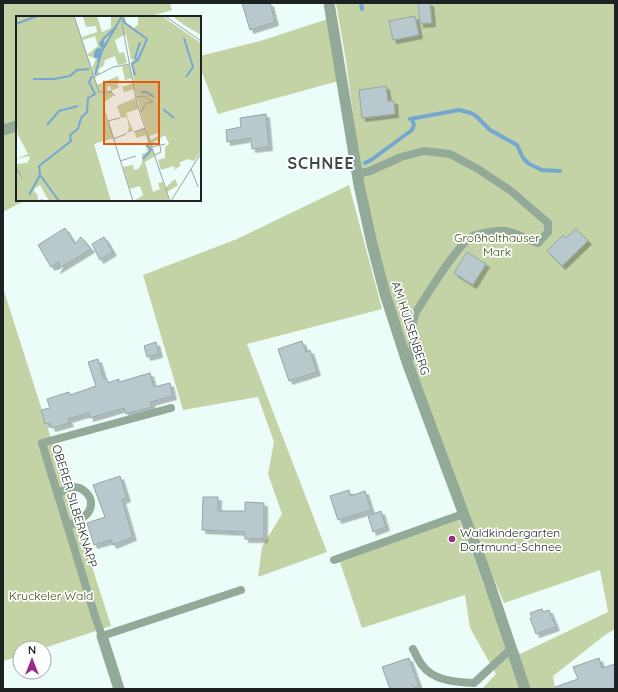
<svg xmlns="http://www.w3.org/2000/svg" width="618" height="692" viewBox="0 0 618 692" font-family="Quicksand,sans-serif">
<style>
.green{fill:#c4d3a6}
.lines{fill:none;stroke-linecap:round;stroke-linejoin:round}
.stream{stroke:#76a7d0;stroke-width:4}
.building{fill:#b9c8cc;stroke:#96a5a8;filter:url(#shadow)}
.service{stroke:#93aa99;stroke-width:8}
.minor{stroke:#93aa99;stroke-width:11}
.poi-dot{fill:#9a2987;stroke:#fff;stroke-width:1.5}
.labels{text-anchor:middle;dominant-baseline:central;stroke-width:3.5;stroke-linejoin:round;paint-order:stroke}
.park-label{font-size:12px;fill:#3c4c0b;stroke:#fff}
.street-label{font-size:12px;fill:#1d2322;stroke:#fff}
.poi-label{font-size:12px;fill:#1d2322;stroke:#fff;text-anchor:start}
.district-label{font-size:16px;font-weight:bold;letter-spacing:1px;fill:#3c4a47;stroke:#fff}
.inset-river{fill:none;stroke:#76a7d0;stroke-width:2}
.inset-road{fill:none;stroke:#99a5a3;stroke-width:1}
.view{fill:#e8590c;fill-opacity:0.15;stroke:#e8590c;stroke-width:2}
.inset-edge{fill:none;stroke:#1d2322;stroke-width:2}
</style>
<defs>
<filter id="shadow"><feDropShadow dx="3.5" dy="3.5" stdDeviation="0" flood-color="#0004"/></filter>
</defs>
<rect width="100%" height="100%" fill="#ecfcf9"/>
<!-- green -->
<g class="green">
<polygon points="3,3 170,3 172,10 148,17 17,17 17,200 26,200 3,212"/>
<polygon points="336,3 615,3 615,629 605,635 553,676 555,689 482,689 496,674 470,628 465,595 362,628 340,562 459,519 485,588 520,654 608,612 600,570 504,603 460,497 384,281 360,167 346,61"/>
<polygon points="331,18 342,80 218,114 200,67 200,56 260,41"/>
<polygon points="349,185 382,309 247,344 327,552 258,577 262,547 282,514 268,474 274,442 258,397 183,410 143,275 237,239"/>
<polygon points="3,288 111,626 44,648 20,648 20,656 3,661"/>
</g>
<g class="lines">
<!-- stream -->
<g class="stream">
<polyline points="361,3 362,9"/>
<polyline points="410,119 459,110 471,113 476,116 490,130 517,145 523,158 529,164 542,170 560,171"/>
<polyline points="365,163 371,160 412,130 414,125 412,119"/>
</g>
</g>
<!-- building -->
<g class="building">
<polygon points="242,3 270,3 275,22 250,30"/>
<polygon points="418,3 430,3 432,23 420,24"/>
<polygon points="415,16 419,35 393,40 389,21"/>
<polygon points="386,86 388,101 394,101 395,114 362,118 359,90"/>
<polygon points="266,114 269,147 252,149 251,138 227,142 226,130 241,127 240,118"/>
<polygon points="65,228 75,244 81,237 91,249 57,270 60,264 59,262 51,267 38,245"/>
<polygon points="576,229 588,241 562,266 547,251 563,235 566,238"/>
<polygon points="104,237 113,252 100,260 92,244"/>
<polygon points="467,252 486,264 473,285 454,273"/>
<polygon points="302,341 306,352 310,350 317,372 289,381 278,349"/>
<polygon points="156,342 159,354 147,357 144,346"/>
<polygon points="98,359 104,379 106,378 108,383 119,379 119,382 150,373 154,387 170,383 173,396 151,402 152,407 126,414 124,408 90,418 89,413 68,419 70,423 52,428 50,423 45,424 41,410 50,408 47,399 69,392 70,395 96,386 88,362"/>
<polygon points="120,476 127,498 122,500 133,537 113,545 111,540 94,545 87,523 105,517 93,485"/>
<polygon points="349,490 350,496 365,491 371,510 338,520 330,496"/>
<polygon points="203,497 218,497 218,511 245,511 245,502 264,503 264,539 245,539 245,532 202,530"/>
<polygon points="381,511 386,527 373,532 368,516"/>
<polygon points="542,609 543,612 549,610 556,627 536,634 530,618 532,617 530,613"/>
<polygon points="409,658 419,686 412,689 390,689 382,667"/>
<polygon points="599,658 602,668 615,664 615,689 555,689 555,687 578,679 573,667"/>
</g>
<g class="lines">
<!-- service -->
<g class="service">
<path d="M357,174L370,171L401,157L424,151L450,154L478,169L511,191L548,223V232L538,243C527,240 518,233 506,231C499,230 480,233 473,236C458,243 427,295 416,312C410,327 413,337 413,353L407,362"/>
<polyline points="171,408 42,443 95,616 102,636 241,590"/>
<path d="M58,495C61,492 64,489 68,488C81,484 95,496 90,509C87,517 75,523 68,526"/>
<polyline points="334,560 463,514"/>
<path d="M413,649C416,654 418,660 422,665C433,681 456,682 474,683L511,649"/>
</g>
<!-- minor -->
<g class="minor">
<polyline points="329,3 359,185 372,244 385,294 407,362 489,582 525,689"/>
<polyline points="3,130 17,126"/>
<polyline points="102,636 119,689"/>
</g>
</g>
<!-- markers -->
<circle class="poi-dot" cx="452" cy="539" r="4"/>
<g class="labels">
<!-- park labels -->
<g class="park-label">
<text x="497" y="237">Großholthauser<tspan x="497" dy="14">Mark</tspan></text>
<text x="51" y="595">Kruckeler Wald</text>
</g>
<!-- street labels -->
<g class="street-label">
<text transform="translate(411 328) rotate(72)">AM HÜLSENBERG</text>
<text transform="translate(75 506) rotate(73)">OBERER SILBERKNAPP</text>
</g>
<!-- poi labels -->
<g class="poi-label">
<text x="460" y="532">Waldkindergarten<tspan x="460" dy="14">Dortmund-Schnee</tspan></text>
</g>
<!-- district labels -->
<g class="district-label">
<text x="321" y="163">SCHNEE</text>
</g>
</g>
<!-- overview -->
<g transform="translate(16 16)">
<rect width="185" height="185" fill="#ecfcf9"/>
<path d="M0,0H58L81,69L102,60L104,67L91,71L92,75L95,74L94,70L102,68L103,72L96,74L97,80L87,87L98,122L78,128L95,185H33L24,169L18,173L19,177H21L22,184L27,183L28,185H0V148L11,147L14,142L13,140L0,143L12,138L2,119H0L2,118L0,104ZM69,0H81L86,16L95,12V0H109L110,7L118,12L122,9V0H146L185,27V135L178,145L171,143L163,147L165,149L159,154L158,150L145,154L142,144L149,142V131L153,128L149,119L138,126L136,131L139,140L129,146L137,176L144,173L142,167L147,166L149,172L159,163L162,169L151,176L153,185H118L127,179L124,170L114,173L107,151L117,149L118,154L122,153L126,148V138L132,136L129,129L132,126L130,119L120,122L119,116L129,112L135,124L142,120V117L133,120L123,91L119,73L108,76L106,71L118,67L119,72L115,46L118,43L115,44L110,18L99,24L103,37L108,36L111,47L102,49L99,40L89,44L88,49L82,54L84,58L80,60L76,52L80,43L71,39L82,30L79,20L67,24L66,21L81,16L80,10L70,11L67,1ZM156,0H185V19L168,9ZM113,49L117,62L109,64L106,50ZM119,82L122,93L110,97L117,115L111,117L113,112L111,101L105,102L101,90Z" fill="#c4d3a6"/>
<path d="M87,22L89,29L85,33L83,46H81L82,42H78V38L80,33L85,32L83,27Z" fill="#76a7d0"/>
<path class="inset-river" d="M107,3L109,7L131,23L122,44L116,48L119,59M0,8L21,0M168,22L177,51L170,61M87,23L99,12M121,44L119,42L124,26M79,59L86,35L106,0M17,63H38L54,60L61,54L73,53M125,76H130L138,81M147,93L158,102M31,109L43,95L62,90M127,143L135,134L131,129M24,159L43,185M13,179L24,159L23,150L55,125L54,119L62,113L65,102L71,96L72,82L79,78L73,66L76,60"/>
<path class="inset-road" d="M58,0L83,76H95L99,80M107,0L106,8L121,88L154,185M149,0L185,25M78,61L97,51L114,48M120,81L128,80L137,86L130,87L125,96M104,102L92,105L117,185M118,116L130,112M97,123L110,118M136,131L149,128M139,139L145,136L144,130M104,145L120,140M0,151L6,162M175,153L182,171M155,185L185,137"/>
<path class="view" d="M88,66H143V128H88Z"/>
<rect width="185" height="185" class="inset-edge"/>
</g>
<!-- border -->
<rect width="618" height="692" fill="none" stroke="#1d2322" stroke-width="8"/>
<!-- north arrow -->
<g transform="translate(32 660)"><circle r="19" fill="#ffffff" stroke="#a5a7a7"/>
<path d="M0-3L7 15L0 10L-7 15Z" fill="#9a2987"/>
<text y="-6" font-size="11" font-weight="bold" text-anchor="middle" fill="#1d2322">N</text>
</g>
</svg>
